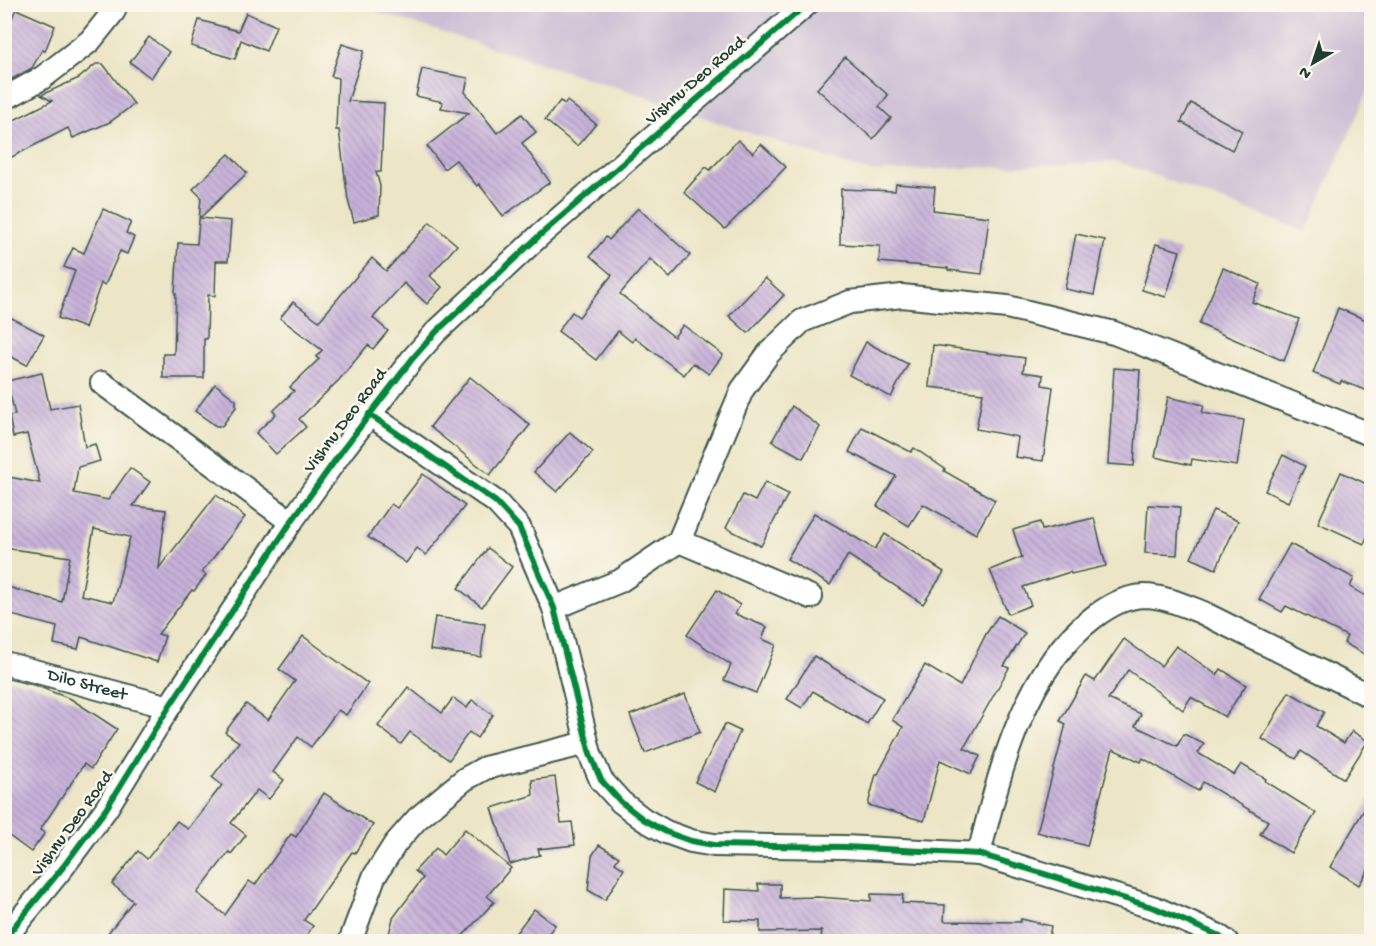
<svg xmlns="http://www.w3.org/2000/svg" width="1376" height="946" viewBox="0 0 1376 946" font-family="'Gochi Hand',sans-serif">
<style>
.industrial{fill:#ccbed4}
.building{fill:url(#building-back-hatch);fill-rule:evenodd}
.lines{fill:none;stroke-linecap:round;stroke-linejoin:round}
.minor-casing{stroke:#3e564a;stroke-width:26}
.minor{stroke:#fff;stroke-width:22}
.cycleway-casing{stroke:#fbf7ec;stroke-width:10}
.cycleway{stroke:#00873e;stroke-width:6}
.labels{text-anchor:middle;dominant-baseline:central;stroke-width:5;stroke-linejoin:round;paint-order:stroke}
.street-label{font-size:18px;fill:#1f3d34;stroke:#fbf7ec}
</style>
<defs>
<pattern id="building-back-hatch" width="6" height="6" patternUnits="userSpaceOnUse" patternTransform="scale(1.5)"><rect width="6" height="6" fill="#c8b2da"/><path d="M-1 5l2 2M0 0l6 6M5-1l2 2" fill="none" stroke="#a292b2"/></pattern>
</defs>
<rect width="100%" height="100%" fill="#fbf7ec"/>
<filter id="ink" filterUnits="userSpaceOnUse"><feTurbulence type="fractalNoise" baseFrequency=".0167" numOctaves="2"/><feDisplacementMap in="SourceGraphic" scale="12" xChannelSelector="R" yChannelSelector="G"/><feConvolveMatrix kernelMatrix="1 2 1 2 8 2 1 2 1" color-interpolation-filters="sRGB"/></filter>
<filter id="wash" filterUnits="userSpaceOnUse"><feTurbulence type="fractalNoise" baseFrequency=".008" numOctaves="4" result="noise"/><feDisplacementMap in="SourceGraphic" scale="24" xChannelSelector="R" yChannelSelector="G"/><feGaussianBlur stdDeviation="1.35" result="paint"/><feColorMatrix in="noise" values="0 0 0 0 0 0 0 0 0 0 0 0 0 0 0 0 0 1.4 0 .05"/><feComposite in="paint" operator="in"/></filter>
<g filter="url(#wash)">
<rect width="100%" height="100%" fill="#ece5c6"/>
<!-- industrial -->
<polygon class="industrial" points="355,5 1371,5 1371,84 1306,232 1118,162 871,172 716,122 654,99"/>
<g id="blocks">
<!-- building -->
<g class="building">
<polygon points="16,9 55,26 45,51 42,50 32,68 12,79 4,75 4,36"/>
<polygon points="246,13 276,26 266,51 241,40 235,59 191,46 199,20 238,31"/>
<polygon points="149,37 169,52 151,78 130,62"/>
<polygon points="342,44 364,51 348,101 384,103 381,172 376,172 380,186 379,215 354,222 348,200 339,130 336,130 338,78 331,76"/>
<polygon points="845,57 888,95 879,107 891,118 873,139 817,89"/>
<polygon points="96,64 103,64 134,104 110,122 73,138 68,128 4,161 4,125 52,101 41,95 79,78"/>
<polygon points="422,69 468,78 465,92 497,133 522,114 536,132 522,143 550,182 503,216 479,184 477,186 456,160 444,169 427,146 469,113 441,108 443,102 416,96"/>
<polygon points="560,101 565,104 567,101 596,124 577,146 545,120"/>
<polygon points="1191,103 1242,131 1232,150 1181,122"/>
<polygon points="738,140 753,153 761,144 786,167 725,229 684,192 706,167 710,170"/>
<polygon points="229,154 247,173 200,218 231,221 228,261 216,261 215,296 208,295 207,339 204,339 204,378 163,378 163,354 174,354 176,294 175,294 178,243 197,244 201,197 193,189"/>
<polygon points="896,184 935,187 933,210 989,217 982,274 948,270 948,268 879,262 880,246 840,244 841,189 895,191"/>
<polygon points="638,208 690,255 670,278 650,259 620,294 674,337 683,325 723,355 709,374 693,363 684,375 635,338 632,342 618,331 596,360 558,331 572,312 579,317 612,275 590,256 606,237 609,240"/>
<polygon points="103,209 131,222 126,233 134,237 127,254 120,251 105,285 101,283 85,328 58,318 75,271 64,267 73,248 84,253"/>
<polygon points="430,222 457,245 430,276 442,287 427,304 404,283 373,318 388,331 373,349 368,345 339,380 299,419 306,427 276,454 256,433 276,414 273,411 294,391 290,387 319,359 316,357 322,350 280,318 293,302 319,321 372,258 386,271"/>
<polygon points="1076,234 1105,240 1094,295 1065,289"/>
<polygon points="1156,244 1180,251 1166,297 1142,290"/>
<polygon points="1223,268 1260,284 1252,302 1299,319 1284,361 1199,324"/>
<polygon points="765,278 784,295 748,333 729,316"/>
<polygon points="1338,308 1371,322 1371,392 1341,381 1340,384 1313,373"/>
<polygon points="4,314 44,335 27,365 4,353"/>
<polygon points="866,342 908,364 891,397 849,375"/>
<polygon points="933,345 1025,358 1023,372 1043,375 1042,385 1053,387 1043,461 1015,457 1018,437 976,429 983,393 929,387"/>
<polygon points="1114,368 1140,370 1134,466 1108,464"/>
<path d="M42,373L50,409L78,404L85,447L95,444L100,461L78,467L74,493L108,500L130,468L150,482L133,506L166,510L159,568L216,495L245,517L202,572L206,575L194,591L192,590L158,634L165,636L157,662L81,637L78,649L54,644L57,627L4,613V586L62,602L70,557L4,548V476L40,483L27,434L13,437L9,416L15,415L7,381ZM94,529L130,537L113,602L81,595Z"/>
<polygon points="470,377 530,425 490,475 430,427"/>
<polygon points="215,384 236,400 236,407 222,426 216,426 195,411"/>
<polygon points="1168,397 1204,405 1202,413 1244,420 1237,466 1192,459 1191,465 1155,457"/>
<polygon points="792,406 820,427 803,458 772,441"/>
<polygon points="862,427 911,452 914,448 945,469 944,471 995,500 976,534 923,504 909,526 877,506 896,476 849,452"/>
<polygon points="570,432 593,452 557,492 534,472"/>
<polygon points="1283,455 1305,466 1288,502 1265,491"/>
<polygon points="1341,472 1371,486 1371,527 1364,544 1318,523"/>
<polygon points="423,474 465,506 426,555 417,548 406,563 368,537 391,504 397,508"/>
<polygon points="765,482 788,494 761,546 726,528 743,495 755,501"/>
<polygon points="1148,505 1180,507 1177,555 1145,553"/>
<polygon points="1213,510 1238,521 1216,569 1191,558"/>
<polygon points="814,513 875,549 885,534 944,572 923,604 848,555 830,585 787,559"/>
<polygon points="1094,518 1106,566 1071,574 1070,572 1023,587 1031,605 1008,614 990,570 1022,557 1013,530 1040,522 1042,530"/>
<polygon points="1290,544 1354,578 1350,587 1371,599 1371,658 1344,643 1347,636 1286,606 1282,612 1259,599"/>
<polygon points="488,548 512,567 482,607 458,588"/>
<polygon points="717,590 740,605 735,614 767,627 762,639 776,645 756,693 724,680 731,665 687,635"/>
<polygon points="998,616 1025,633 1004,666 1009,668 964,748 980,756 971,774 940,760 924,821 868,805 876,774 878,774 903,727 892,720 925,665 960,686 986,634"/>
<polygon points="435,617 485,624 481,657 430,650"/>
<polygon points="303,636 368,684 346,715 338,710 311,747 298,737 273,772 284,780 269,799 257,790 231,823 246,835 231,854 229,852 197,893 225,915 249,881 255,885 291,834 296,837 324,793 373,825 355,853 352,852 304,920 313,926 302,942 101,942 133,901 112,884 138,851 147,859 177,821 188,829 222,785 212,777 239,742 225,732 246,704 268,720 295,681 279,669"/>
<polygon points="1124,639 1161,666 1176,646 1217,675 1221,669 1246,685 1225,717 1191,697 1183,710 1128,670 1108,699 1141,714 1135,726 1177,746 1184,734 1204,744 1198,753 1234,775 1241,764 1266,779 1265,781 1316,813 1291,853 1260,834 1268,821 1203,782 1198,791 1143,758 1141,762 1113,749 1087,846 1037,832 1066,724 1060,721 1086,676 1095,681"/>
<polygon points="814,656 883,698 867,724 813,691 802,708 787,699"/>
<polygon points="4,678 34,685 71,699 117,729 91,769 84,764 40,830 45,833 31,852 4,832"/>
<polygon points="408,687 442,713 453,698 467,708 472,700 493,715 477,738 469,732 449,760 410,732 401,744 378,726"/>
<polygon points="1289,692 1324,712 1316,726 1344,743 1352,731 1368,741 1344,779 1301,751 1296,759 1262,739"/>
<polygon points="685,694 700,732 645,753 630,715"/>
<polygon points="725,724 740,731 715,792 695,782"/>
<polygon points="555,777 561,823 572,822 575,845 538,849 540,855 510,864 492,808 533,795 532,780"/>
<polygon points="1371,798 1371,865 1359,885 1330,867"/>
<polygon points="465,829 511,868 487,896 494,902 457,942 387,942 393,918 423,878 415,871 436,848 443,855"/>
<polygon points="599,845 619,857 615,863 624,869 605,900 588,890 592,856"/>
<polygon points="758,884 780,884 780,898 818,897 871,901 871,894 903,895 902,903 945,905 944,921 1020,922 1021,919 1051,926 1048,942 856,942 821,939 822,931 760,932 760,921 724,920 725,889 759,891"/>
<polygon points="534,909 555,925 542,942 509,942"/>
</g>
</g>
</g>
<g filter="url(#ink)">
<use href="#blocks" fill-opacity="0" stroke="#3e564a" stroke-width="1.5"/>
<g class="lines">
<defs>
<g id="minor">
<polyline points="4,99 42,78 90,41 114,11"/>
<polyline points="102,383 291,522"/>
<polyline points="369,414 496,502 519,527 554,608 590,754 601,780 621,802 643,819 666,832 691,841 714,845 844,847 979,854 1155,908 1217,935 1227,942"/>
<polyline points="679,541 811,597"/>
<polyline points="554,608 620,581 679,541 742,390 769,353 802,321 850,302 902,296 1007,307 1114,333 1372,435"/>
<path id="s1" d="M4,663L169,707"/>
<path d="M979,854C999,774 1024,669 1094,617C1109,606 1124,597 1144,596C1163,596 1183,605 1201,612L1372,697"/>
<polyline points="4,939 63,867 106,809 169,707 291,522 344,448 413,358 436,332 539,236 807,4"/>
<polyline points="350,942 374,877 395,844 417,819 449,792 465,779 485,768 587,743"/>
</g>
</defs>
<!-- minor casing -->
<use href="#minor" class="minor-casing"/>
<!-- minor -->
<use href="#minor" class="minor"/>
<defs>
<g id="cycleway">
<polyline points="369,414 496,502 519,527 554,608 590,754 601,780 621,802 643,819 666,832 691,841 714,845 844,847 979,854 1155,908 1217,935 1227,942"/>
<polyline points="4,939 63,867 106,809 169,707 291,522 344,448 413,358 436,332 539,236 807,4"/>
</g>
</defs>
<!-- cycleway casing -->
<use href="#cycleway" class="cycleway-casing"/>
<!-- cycleway -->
<use href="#cycleway" class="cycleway"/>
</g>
</g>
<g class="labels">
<!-- street labels -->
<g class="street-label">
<text transform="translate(696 81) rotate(-41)">Vishnu Deo Road</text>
<text transform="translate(346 421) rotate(-53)">Vishnu Deo Road</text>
<text stroke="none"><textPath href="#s1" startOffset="86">Dilo Street</textPath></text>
<text transform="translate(73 824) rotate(-54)">Vishnu Deo Road</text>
</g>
</g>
<!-- margin -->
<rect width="1376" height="946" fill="none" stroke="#fbf7ec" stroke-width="24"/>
<!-- north arrow -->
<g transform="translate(1313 63) rotate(219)" stroke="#fbf7ec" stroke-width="4.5" paint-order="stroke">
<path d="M0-4.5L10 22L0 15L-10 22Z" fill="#1f3d34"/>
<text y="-9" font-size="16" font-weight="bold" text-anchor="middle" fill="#1f3d34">N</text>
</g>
</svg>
